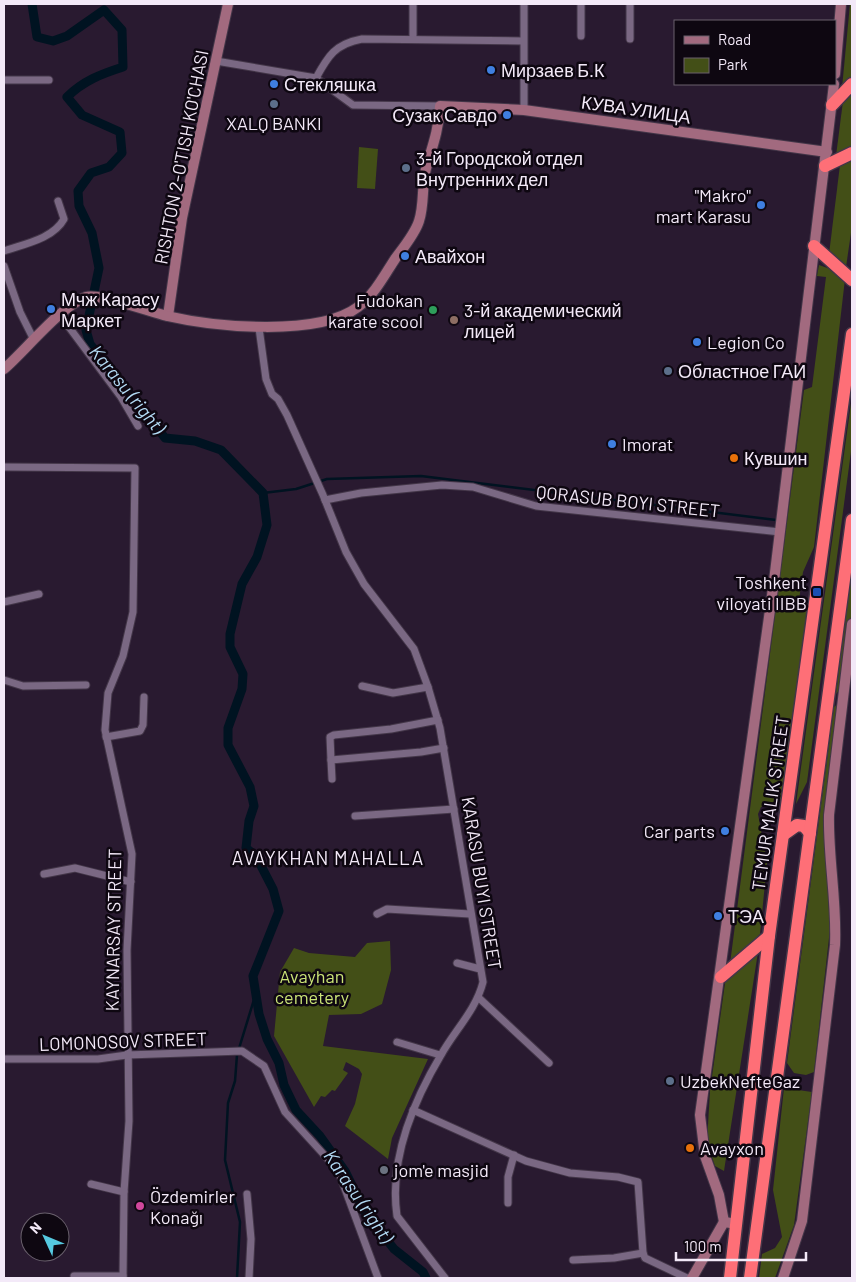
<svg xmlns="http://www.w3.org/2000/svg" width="856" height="1282" viewBox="0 0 856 1282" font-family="Barlow,sans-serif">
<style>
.green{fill:#434f17}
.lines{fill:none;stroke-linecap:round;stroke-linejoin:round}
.stream{stroke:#001321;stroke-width:2.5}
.canal{stroke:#001321;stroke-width:9}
.street-casing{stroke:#433648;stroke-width:9}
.secondary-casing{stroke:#433648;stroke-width:12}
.highway-casing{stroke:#433648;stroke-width:15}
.street{stroke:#7a6883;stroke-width:7}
.secondary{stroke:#a26a7f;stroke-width:10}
.highway{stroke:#fe6f77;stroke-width:12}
.shop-dot{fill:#3f7fe0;stroke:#0e0711;stroke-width:2}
.service-dot{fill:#5c6f8a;stroke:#0e0711;stroke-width:2}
.leisure-dot{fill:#2e9e5b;stroke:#0e0711;stroke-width:2}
.education-dot{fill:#8d6e63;stroke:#0e0711;stroke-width:2}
.food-dot{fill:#e8710a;stroke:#0e0711;stroke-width:2}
.transit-dot{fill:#1a4fb4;stroke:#0e0711;stroke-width:2}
.worship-dot{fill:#6b7280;stroke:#0e0711;stroke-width:2}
.hotel-dot{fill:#d1479c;stroke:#0e0711;stroke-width:2}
.labels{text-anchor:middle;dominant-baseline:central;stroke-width:5;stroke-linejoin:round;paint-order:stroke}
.poi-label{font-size:18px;fill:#f3e9f8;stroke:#0e0711;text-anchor:start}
.street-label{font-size:18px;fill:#f3e9f8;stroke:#0e0711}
.park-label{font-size:18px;fill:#cbe477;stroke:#0e0711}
.water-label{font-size:19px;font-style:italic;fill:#b3dbf5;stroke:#0e0711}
.neighbourhood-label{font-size:19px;letter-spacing:1px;fill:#f3e9f8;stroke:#0e0711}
</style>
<rect width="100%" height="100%" fill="#291a30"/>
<!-- green -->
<g class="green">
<polygon points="850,4 852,4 852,77 842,88"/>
<polygon points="852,91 852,147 836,156 843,101"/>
<polygon points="359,147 378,149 375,189 357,188"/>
<polygon points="852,159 852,226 846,267 829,254 840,165"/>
<polygon points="819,265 833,270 845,279 814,547 803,572 799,600 807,609 782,799 761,807 758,814 767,863 760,934 730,964 804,390 812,387 826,277 817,276"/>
<polygon points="852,396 852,444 807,782 796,804"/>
<path d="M852,564C852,590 852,678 836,694Z"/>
<polygon points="840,702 824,821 830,929 814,1072 806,1075 794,1073 787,1063 834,707"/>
<polygon points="390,941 391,970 382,1004 361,1014 329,1015 323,1046 428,1059 392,1138 388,1159 345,1126 355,1104 362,1074 359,1069 346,1062 343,1070 348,1073 335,1091 332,1090 325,1097 321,1096 314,1107 274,1036 280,972 294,948 309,953 355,957 367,943"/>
<polygon points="758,952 724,1171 715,1166 707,1142 710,1091 726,976"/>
<polygon points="784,1088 812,1092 794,1225 775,1278 759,1278 762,1254 775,1248 782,1237 773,1190"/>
</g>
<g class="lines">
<!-- stream -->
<g class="stream">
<polyline points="263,493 296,489 327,479 421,476 776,520"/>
<polyline points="237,1278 240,1222 225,1160 228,1103 235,1081 237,1055 256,993"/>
</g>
<!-- canal -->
<path class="canal" d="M32,4L37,37L53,41L67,36L104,10L122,30L123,67C101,74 83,81 67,97L82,115L120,132L122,153L109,167L91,173L78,191L79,206L92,233L99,268L86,330L90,344L165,438L195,441L221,450L263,493L267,525L257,557L242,584L230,634V647L243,674L242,689L228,728V745L250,787L254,806L249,821L246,848L256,856L273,889L279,911L253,976L259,1014L267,1039L279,1063L284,1085L296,1110L320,1136L345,1171L365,1212L394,1249L423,1272L426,1278"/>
<defs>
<g id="street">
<polyline points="581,36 581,4"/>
<polyline points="413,39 413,4"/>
<polyline points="630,39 630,4"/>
<polyline points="216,61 316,78 353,105 440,106"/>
<path d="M316,78C328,56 335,44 362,39L523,41"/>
<polyline points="4,80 49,80"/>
<polyline points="524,110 524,4"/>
<path d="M4,251C24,244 53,239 64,219L58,201"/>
<polyline points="4,266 20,312 34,340"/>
<polyline points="60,315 121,397 138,426"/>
<path d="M259,328L266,379L272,394L278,399L287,415L323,495L346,552L364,584L414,649L428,687L440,728L483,982C476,1010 455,1030 441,1055C413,1102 389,1161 397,1216L445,1278"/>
<polyline points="4,467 135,468 133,612 123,656 108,693 105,730 132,854 127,950 129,1121 124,1192 123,1278"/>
<polyline points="325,500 361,493 442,485 473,487 536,506 780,532"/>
<polyline points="4,602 39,594"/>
<polyline points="4,680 23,686 86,685"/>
<polyline points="362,686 393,693 428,687"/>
<polyline points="106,737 140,731 143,725 144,697"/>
<polyline points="331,760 330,737 334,735 391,729 438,720"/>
<polyline points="332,779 331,760 421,752 444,748"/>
<polyline points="355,816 454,809"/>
<polyline points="44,874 75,868 131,882"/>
<polyline points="377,914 387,909 470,914"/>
<polyline points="457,963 480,969"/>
<polyline points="479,998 549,1063"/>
<polyline points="397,1042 440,1055"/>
<polyline points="4,1059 98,1059 127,1055 242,1051 264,1066 285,1112 338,1170 378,1278"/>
<polyline points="413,1110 526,1161 570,1173 618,1177 638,1182 643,1253 645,1258 687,1278"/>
<polyline points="91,1184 124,1192"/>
<polyline points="247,1194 251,1239 249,1278"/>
<polyline points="508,1203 508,1177 514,1155"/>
<polyline points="573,1260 614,1258 643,1253"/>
<polyline points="74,1276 123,1276"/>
</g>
<g id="secondary">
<polyline points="835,74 841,4"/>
<polyline points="168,316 182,218 228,4"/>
<path d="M4,369C24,352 62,305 86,297C100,293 150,312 167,316C215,327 318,337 358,307C374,295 384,276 395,259C403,248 415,234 419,221C425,203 421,183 427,165C433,145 439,128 440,106L524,110L827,152"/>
<polyline points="724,1222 719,1195 705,1156 700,1115 774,581 834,84"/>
<polyline points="692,1278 724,1222 731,1223"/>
<path d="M783,1278L802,1221L835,945C837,901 828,858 829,815L852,624"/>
</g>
<g id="highway">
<polyline points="832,105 852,84"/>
<polyline points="825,166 852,153"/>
<polyline points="814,246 852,280"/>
<polyline points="783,835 797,825 804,826 810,833"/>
<polyline points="721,977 769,936"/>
<polyline points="730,1278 769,936 852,334"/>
<polyline points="750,1278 852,520"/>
</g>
</defs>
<!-- street casing -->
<use href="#street" class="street-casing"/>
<!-- secondary casing -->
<use href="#secondary" class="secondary-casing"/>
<!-- highway casing -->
<use href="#highway" class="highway-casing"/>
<!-- street -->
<use href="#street" class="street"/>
<!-- secondary -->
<use href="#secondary" class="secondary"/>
<!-- highway -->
<use href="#highway" class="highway"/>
</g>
<!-- markers -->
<g class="shop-dot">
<circle cx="491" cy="70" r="5"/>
<circle cx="274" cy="84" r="5"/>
<circle cx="507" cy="115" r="5"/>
<circle cx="761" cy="205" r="5"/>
<circle cx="405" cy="256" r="5"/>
<circle cx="51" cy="309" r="5"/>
<circle cx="697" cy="342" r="5"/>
<circle cx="612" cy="444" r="5"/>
<circle cx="725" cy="831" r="5"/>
<circle cx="718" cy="916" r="5"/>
</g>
<g class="service-dot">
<circle cx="274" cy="104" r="5"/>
<circle cx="406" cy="168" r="5"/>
<circle cx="668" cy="371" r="5"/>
<circle cx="670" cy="1081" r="5"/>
</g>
<circle class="leisure-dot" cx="433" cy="310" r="5"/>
<circle class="education-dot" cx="454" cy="320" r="5"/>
<g class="food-dot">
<circle cx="734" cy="458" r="5"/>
<circle cx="690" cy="1148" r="5"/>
</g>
<rect class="transit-dot" x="812" y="587" width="10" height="10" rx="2.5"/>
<circle class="worship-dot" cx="384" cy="1170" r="5"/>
<circle class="hotel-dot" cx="140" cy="1206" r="5"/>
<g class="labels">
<!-- poi labels -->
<g class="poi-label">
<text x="501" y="70">Мирзаев Б.К</text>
<text x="284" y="84">Стекляшка</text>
<text x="497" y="115" text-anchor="end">Сузак Савдо</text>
<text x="274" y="123" text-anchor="middle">XALQ BANKI</text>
<text x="416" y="158">3-й Городской отдел<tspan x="416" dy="21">Внутренних дел</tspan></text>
<text x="751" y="195" text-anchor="end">"Makro"<tspan x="751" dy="21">mart Karasu</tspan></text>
<text x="415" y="256">Авайхон</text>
<text x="61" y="299">Мчж Карасу<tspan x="61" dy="21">Маркет</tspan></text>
<text x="423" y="300" text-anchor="end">Fudokan<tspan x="423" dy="21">karate scool</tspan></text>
<text x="464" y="310">3-й академический<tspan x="464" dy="21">лицей</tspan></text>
<text x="707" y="342">Legion Co</text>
<text x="678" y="371">Областное ГАИ</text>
<text x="622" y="444">Imorat</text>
<text x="744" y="458">Кувшин</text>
<text x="807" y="582" text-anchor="end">Toshkent<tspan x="807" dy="21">viloyati IIBB</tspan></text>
<text x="715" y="831" text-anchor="end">Car parts</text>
<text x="728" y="916">ТЭА</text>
<text x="680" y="1081">UzbekNefteGaz</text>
<text x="700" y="1148">Avayxon</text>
<text x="394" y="1170">jom'e masjid</text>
<text x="150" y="1196">Özdemirler<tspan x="150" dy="21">Konağı</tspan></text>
</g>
<!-- street labels -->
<g class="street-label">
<text transform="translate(636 109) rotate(8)">КУВА УЛИЦА</text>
<text transform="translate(181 157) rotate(-79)">RISHTON 2-O'TISH KO'CHASI</text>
<text transform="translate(628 501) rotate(6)">QORASUB BOYI STREET</text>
<text transform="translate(770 803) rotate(-82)">TEMUR MALIK STREET</text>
<text transform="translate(482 883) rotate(81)">KARASU BUYI STREET</text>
<text transform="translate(113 930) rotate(-89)">KAYNARSAY STREET</text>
<text transform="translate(123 1041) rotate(-2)">LOMONOSOV STREET</text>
</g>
<!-- park labels -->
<g class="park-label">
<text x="312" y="976">Avayhan<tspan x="312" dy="21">cemetery</tspan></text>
</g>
<!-- water labels -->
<g class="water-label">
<text transform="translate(128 389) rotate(51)">Karasu (right)</text>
<text transform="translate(359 1196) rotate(56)">Karasu (right)</text>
</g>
<!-- neighbourhood labels -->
<g class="neighbourhood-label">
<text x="328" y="857">AVAYKHAN MAHALLA</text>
</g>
</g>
<!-- border -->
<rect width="856" height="1282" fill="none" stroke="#f3e9f8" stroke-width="10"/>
<!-- legend -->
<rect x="674" y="20" width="162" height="65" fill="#0e0711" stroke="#6a616d"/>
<rect x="684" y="36" width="25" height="8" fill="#a26a7f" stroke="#6a616d"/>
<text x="718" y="45" font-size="15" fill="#f3e9f8">Road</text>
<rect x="684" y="58" width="25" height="15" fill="#434f17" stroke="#6a616d"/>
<text x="718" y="70" font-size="15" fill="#f3e9f8">Park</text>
<!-- north arrow -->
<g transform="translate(45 1237) rotate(314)"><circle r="24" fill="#0e0711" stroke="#6a616d"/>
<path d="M0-4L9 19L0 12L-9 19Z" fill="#56c9e0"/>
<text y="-8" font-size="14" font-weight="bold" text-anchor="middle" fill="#f3e9f8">N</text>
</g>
<!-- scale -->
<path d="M676 1252v8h130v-8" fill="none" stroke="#f3e9f8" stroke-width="2.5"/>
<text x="684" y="1252" font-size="15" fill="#f3e9f8" stroke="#0e0711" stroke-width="4" paint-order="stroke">100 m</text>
</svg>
